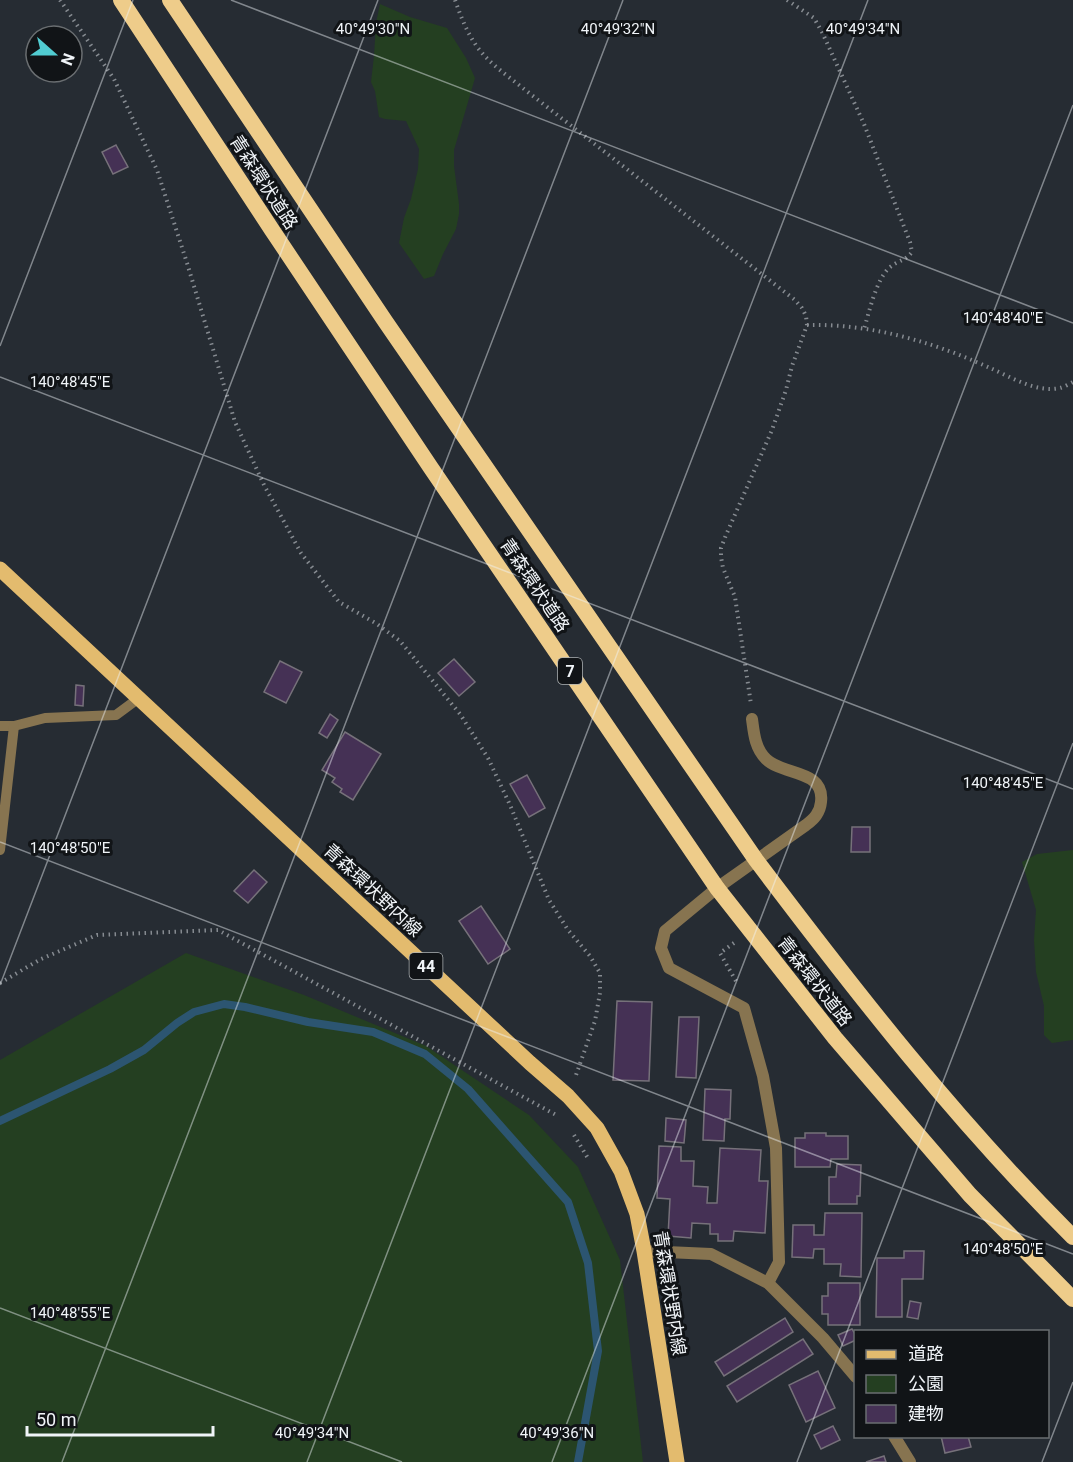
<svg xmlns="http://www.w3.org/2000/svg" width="1073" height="1462" viewBox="0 0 1073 1462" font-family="Roboto,'Noto Sans JP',sans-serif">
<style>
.green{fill:#243f21}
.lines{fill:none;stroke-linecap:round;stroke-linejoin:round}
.stream{stroke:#2c5571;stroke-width:8}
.building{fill:#453155;stroke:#76717a;stroke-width:1.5}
.path{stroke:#868b91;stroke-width:4;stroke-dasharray:1.5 4.5;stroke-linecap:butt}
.service{stroke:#877450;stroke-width:10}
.minor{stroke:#877450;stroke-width:12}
.primary{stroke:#e3bb6e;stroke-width:15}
.trunk{stroke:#eecc8a;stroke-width:16}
.ticks{fill:none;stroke:#f0f4f8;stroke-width:1.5;stroke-opacity:0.45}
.labels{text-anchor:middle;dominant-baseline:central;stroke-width:6;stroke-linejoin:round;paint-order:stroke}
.shield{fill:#111417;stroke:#adb1b4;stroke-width:1.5}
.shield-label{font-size:16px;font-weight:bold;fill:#f0f4f8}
.street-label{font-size:18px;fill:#f0f4f8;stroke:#111417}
.ticks-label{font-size:15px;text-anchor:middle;fill:#f0f4f8;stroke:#111417;stroke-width:6;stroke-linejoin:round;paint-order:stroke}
</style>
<rect width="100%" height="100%" fill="#262c33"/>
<!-- green -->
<g class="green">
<polygon points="380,4 410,17 447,28 466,58 475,78 454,150 454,166 459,204 459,214 456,229 443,254 434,276 424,279 399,243 404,218 411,199 418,169 419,149 406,121 385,119 379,117 375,91 371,82 374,56 376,23"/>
<polygon points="1073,850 1073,1040 1052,1043 1044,1035 1044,1006 1036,972 1034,940 1036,910 1022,862 1037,854"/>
<polygon points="186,953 304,995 426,1046 529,1115 578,1167 620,1260 643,1462 0,1462 0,1060"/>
</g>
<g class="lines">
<!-- stream -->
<polyline class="stream" points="0,1121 110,1069 144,1050 177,1023 194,1012 224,1004 245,1007 308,1022 373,1032 425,1054 468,1089 568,1202 588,1263 598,1351 578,1462"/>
</g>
<!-- building -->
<g class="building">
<polygon points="116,145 128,167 113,174 102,152"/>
<polygon points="454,659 475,682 459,696 438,673"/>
<polygon points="280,661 302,672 286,703 264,692"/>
<polygon points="76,685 84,686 83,706 75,705"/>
<polygon points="330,714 338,720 327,738 319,733"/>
<polygon points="345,732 381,754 353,800 340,792 342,789 332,782 335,778 322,770"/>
<polygon points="527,775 545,808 529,817 510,784"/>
<polygon points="852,827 870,827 870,852 851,852"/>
<polygon points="254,870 267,882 248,903 234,891"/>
<polygon points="481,906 510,949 488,964 459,921"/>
<polygon points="617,1001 652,1002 649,1081 613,1080"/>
<polygon points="679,1017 699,1017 696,1078 676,1077"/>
<polygon points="705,1089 731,1090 730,1119 725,1119 724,1141 703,1140"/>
<polygon points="666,1118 686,1120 684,1143 665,1141"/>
<polygon points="805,1133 826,1133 826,1136 848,1136 848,1159 831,1159 830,1167 795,1167 795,1138 805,1138"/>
<polygon points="659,1146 681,1147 681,1161 694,1161 693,1186 708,1187 707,1203 717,1203 720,1148 761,1150 759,1181 768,1181 765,1233 734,1231 733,1241 718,1241 718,1234 710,1234 710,1224 692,1223 691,1238 668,1236 670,1199 657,1198"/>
<polygon points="837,1164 861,1165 860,1196 857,1196 857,1204 829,1204 829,1177 836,1177"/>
<polygon points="825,1213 862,1213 861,1277 840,1276 841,1264 824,1264 824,1249 814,1249 813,1258 792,1257 793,1225 814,1225 814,1235 824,1235"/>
<polygon points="904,1251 924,1251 923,1279 902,1279 902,1317 876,1317 877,1258 904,1258"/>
<polygon points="828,1283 860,1283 860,1325 828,1325 828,1314 822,1314 822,1296 828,1296"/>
<polygon points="910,1301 921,1303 918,1319 907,1317"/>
<polygon points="785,1318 793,1332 724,1376 715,1362"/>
<polygon points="852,1329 856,1336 856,1340 843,1346 838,1335"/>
<polygon points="803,1339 813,1354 737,1402 727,1386"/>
<polygon points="818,1371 835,1408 806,1422 789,1385"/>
<polygon points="833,1426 840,1440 821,1449 814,1435"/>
<polygon points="941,1436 968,1436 971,1447 945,1453"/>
<polygon points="884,1456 886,1462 866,1462"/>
</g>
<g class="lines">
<!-- path -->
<g class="path">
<polyline points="60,0 114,79 157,170 187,263 235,422 264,485 301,553 339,602 377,624 400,641 460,714 488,758 510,805 549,900 568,930 590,956 600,973 600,993 595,1021 575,1078"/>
<path d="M455,0C461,17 467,33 478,48C490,64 508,76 524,89L795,300L802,308L806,316L807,325L792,366L786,390L772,430L726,535L721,548V557L723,568L735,597L751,704"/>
<path d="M787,0L814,18L822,32L864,124L910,242L912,252C905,261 897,261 889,268C876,280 869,313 864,329"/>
<path d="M807,325C846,324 888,331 925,343C946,349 970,359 990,368C1011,377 1036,393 1060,388C1064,387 1069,384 1073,382"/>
<polyline points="734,943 720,953 737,983"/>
<polyline points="0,983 41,959 97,935 218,930 558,1116"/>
<polyline points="574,1135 589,1160"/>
</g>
<!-- service -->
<g class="service">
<polyline points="0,726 14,726 45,718 116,715 139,698"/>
<polyline points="0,850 14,726"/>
</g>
<!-- minor -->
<g class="minor">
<path d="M752,719C754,734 755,748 766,759C783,776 825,769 821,802C820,813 814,819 806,825L717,888L665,931L661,948L669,968L744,1008L763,1076L776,1148L779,1262L768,1283"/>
<polyline points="644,1251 711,1254 768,1283 823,1338 856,1377"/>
<polyline points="894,1436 910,1462"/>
</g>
<!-- primary -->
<polyline class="primary" points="0,569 530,1063 568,1096 597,1128 621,1171 637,1214 644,1251 677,1462"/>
<!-- trunk -->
<g class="trunk">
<polyline points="121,0 272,230 431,468 717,888 835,1038 970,1195 1073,1299"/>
<path d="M170,0L385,321L756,860C855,991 956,1121 1073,1237"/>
</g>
</g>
<!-- ticks -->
<path class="ticks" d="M231,0L1073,323M0,346L133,0M0,377L1073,789M0,842L1073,1254M0,985L378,0M0,1308L402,1462M62,1462L623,0M307,1462L868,0M552,1462L1073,105M797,1462L1073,743M1042,1462L1073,1382"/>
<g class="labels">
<!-- shield labels -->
<g class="shield">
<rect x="558" y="658" width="24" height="26" rx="4.5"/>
<rect x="409.5" y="953" width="33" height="26" rx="4.5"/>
</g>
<g class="shield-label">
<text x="570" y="671">7</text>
<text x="426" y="966">44</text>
</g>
<!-- street labels -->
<g class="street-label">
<text transform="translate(264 182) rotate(57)">青森環状道路</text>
<text transform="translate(535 585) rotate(56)">青森環状道路</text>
<text transform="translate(373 890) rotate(43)">青森環状野内線</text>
<text transform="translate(815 981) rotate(52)">青森環状道路</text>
<text transform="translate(670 1293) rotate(81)">青森環状野内線</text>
</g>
</g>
<g class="ticks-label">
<text x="618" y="34">40°49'32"N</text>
<text x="863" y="34">40°49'34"N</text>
<text x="373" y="34">40°49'30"N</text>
<text x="1003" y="323">140°48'40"E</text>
<text x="70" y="387">140°48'45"E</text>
<text x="1003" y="788">140°48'45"E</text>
<text x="70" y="853">140°48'50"E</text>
<text x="1003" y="1254">140°48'50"E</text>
<text x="70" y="1318">140°48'55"E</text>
<text x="312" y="1438">40°49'34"N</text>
<text x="557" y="1438">40°49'36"N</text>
</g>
<!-- legend -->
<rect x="854" y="1330" width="195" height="108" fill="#111417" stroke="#6a6e71" stroke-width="1.5"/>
<rect x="866" y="1350" width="30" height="9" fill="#e3bb6e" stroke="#6a6e71" stroke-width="1.5"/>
<text x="908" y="1360" font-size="18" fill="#f0f4f8">道路</text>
<rect x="866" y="1375" width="30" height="18" fill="#243f21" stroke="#6a6e71" stroke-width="1.5"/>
<text x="908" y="1390" font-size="18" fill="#f0f4f8">公園</text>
<rect x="866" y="1405" width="30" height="18" fill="#453155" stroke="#6a6e71" stroke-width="1.5"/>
<text x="908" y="1420" font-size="18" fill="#f0f4f8">建物</text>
<!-- north arrow -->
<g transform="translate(54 54) rotate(111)"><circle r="28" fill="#111417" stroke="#6a6e71" stroke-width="1.5"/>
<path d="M0-4.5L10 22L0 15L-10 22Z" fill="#51ccd1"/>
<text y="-9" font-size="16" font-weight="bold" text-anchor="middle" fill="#f0f4f8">N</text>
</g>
<!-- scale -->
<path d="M27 1426v9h186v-9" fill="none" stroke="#f0f4f8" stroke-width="3"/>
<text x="36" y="1426" font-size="18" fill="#f0f4f8" stroke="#111417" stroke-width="4.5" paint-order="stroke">50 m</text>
</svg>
